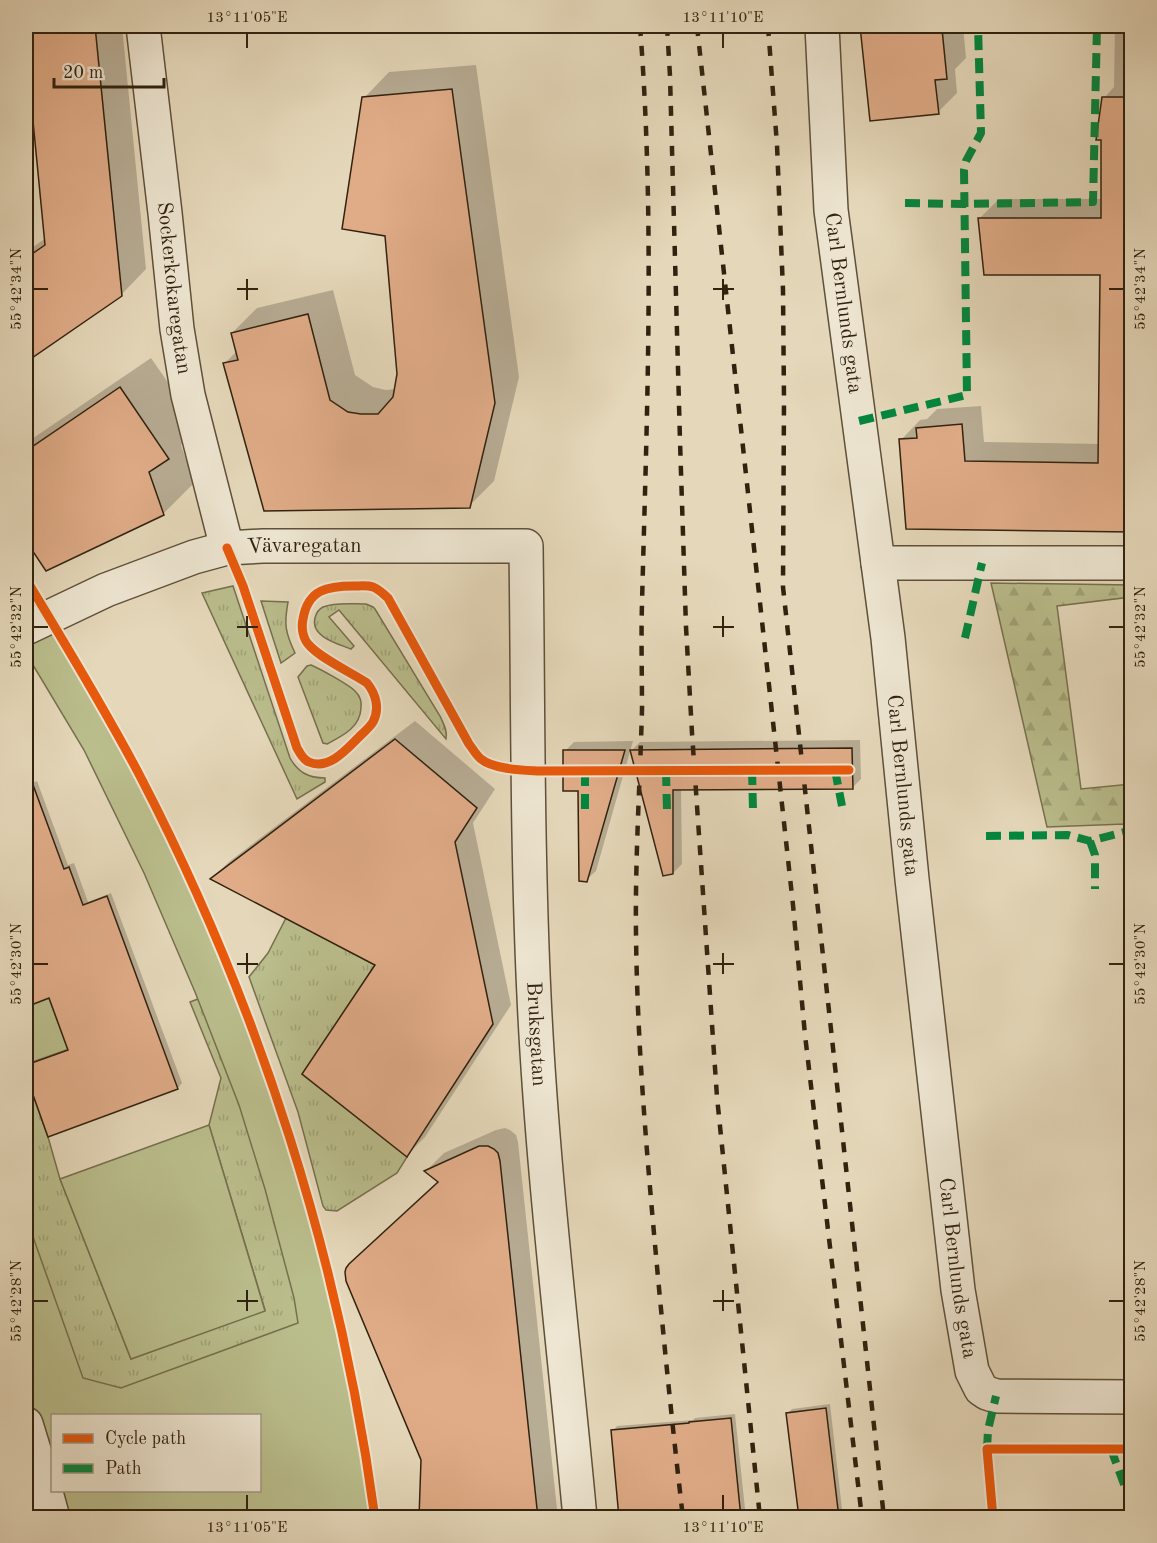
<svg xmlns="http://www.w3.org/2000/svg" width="1157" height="1543" viewBox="0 0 1157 1543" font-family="'Old Standard TT',serif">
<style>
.grass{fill:url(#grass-tufts);stroke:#76704e;stroke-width:1.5}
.forest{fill:url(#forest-firs);stroke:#76704e;stroke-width:1.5}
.green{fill:#babd8c;stroke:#76704e;stroke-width:1.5;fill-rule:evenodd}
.shadow{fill:#0003}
.building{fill:#e0ac88;stroke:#31220f;stroke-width:1.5}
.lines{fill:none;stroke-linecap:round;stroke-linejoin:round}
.minor-casing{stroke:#5e503a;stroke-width:36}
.minor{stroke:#eee6d2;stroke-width:33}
.rail{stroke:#31220f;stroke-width:4.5;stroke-dasharray:10 10;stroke-linecap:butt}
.quiet{stroke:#00873e;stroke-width:8;stroke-dasharray:15 8;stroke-linecap:butt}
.cycleway-casing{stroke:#eee6d2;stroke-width:13}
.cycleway{stroke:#e8590c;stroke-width:9}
.ticks{fill:none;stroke:#31220f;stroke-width:2}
.labels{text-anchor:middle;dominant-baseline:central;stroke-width:4.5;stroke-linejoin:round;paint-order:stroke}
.street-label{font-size:21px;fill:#31220f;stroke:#eee6d2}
.neatline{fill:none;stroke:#31220f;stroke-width:2}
.ticks-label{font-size:15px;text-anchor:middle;fill:#31220f}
</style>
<defs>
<pattern id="grass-tufts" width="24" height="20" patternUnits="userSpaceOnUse" patternTransform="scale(1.5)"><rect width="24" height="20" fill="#babd8c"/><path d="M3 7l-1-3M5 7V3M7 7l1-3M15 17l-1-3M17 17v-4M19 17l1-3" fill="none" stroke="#a0a278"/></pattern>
<pattern id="forest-firs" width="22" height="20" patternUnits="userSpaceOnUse" patternTransform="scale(1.5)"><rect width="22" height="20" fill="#babd8c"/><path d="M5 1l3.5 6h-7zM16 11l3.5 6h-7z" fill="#a0a278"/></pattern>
</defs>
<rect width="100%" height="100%" fill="#e5d8ba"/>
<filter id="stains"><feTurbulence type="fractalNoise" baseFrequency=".00333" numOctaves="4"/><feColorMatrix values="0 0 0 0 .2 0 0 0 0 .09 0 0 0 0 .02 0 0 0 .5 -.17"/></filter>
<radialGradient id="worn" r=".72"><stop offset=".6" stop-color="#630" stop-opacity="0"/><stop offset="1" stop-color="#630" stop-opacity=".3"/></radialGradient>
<!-- grass -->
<g class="grass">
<path d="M233,586L290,758C298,772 308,778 325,778V782L297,799L202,593Z"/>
<path d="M261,601L288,602C284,624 285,632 295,653L281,663Z"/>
<path d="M366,604L373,607L375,609L440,716C443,723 448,731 446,739L339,610L329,617L354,646L351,649C339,644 310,637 315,618C316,614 319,609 323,607C335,602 353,604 366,604Z"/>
<path d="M311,665C320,669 348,684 355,691C360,696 362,702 361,708C360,728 342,736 327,744L323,743L298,677L307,666Z"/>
<polygon points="286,918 375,965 302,1074 407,1157 397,1173 337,1211 326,1210 323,1206 298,1112 249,977 268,953"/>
<polygon points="219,991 326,1335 64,1415 26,1290 26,1075 48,1137 60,1179 131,1359 265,1310 209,1125 221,1078 190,1002"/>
</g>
<!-- forest -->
<polygon class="forest" points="991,583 1131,585 1131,597 1057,606 1081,789 1131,784 1131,852 1125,824 1047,827"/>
<!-- green -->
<g class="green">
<path d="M26,579C65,644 105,709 140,776C260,1007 340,1259 375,1517H53L26,1424V1217L83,1378L121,1388L298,1323L294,1298L265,1189L239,1105L195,992L144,873L84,750L33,665L26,668ZM52,1416H260V1490H52Z"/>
<polygon points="49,998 68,1050 26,1065 26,1007"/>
<polygon points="209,1125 265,1311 131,1359 60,1179"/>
</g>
<!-- shadow -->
<g class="shadow">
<polygon points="26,26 122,26 146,269 121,295 26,360 26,252 46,238"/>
<polygon points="861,26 963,26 966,58 955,69 957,93 938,112 871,119"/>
<polygon points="1115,26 1132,26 1132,531 907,528 901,440 920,420 927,419 937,409 981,406 984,442 1100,444 1102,274 979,219 999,199 1102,199 1104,98 1114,87"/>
<polygon points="476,65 519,377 494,481 469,506 224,364 237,351 232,333 257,308 333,290 355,375 373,387 386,390 396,389 399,374 386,235 364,98 389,72"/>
<polygon points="151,358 199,427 181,445 194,483 163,514 46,569 26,538 26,443"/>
<polygon points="415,721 495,789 473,823 511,1005 425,1137 407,1155 377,964 212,878 230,861"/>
<polygon points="860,740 861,779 852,788 681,789 682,864 673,873 632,750 640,742"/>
<polygon points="633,741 596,871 586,880 580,789 565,751 574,742"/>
<polygon points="37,781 68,865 74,863 88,902 111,893 182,1083 178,1088 49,1135 26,1070 26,1065 29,1062 69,1048 50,996 26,1006 26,786"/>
<polygon points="505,1128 510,1130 516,1135 518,1142 558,1518 421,1518 439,1181 426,1171 444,1153 496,1130"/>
<polygon points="830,1404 843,1518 800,1518 788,1413 792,1409"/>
<polygon points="735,1414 746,1518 621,1518 613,1431 617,1426 693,1420 695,1418"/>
</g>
<!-- building -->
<g class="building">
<polygon points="26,26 95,26 122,296 26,362 26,258 45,245 26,49"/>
<polygon points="860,26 931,26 931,31 942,29 947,79 935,80 939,114 870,121"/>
<polygon points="452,89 495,403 470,508 264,511 223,363 238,360 231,333 308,314 330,400 348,412 361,414 378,414 393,397 397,374 385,236 342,229 362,97"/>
<polygon points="1102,97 1131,97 1131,532 906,529 899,439 917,438 916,428 962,424 965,461 1098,463 1100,275 984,275 978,218 1101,218 1101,140 1096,140"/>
<polygon points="120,387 169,459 149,472 164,515 46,571 26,541 26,451"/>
<polygon points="395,739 477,808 455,842 493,1024 407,1157 302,1074 375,965 210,879"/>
<polygon points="852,748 853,789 673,790 673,874 663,876 630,750"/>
<polygon points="563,750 625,750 587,882 579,881 578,791 563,791"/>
<polygon points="26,774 29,774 64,869 69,867 83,905 107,896 178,1089 48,1137 26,1075 26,1065 68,1050 49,998 26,1007"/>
<polygon points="479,1146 488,1146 494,1149 498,1153 500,1161 538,1518 419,1518 421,1460 346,1281 345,1272 346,1268 349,1264 438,1182 424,1171"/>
<polygon points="826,1408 839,1518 799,1518 786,1413"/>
<polygon points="731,1418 741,1518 619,1518 611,1430 689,1423 689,1422"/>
</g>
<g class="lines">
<defs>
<g id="minor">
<path id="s1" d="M143,26L165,213L177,329L188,395L227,548"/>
<path id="s2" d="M822,26L831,210L888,638L912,879L958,1290L972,1371L981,1389L987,1393L996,1396L1132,1397"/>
<polyline points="878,563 1132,563"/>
<path id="s3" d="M26,628L106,590L194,557L227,548L263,546H526C528,696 527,847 534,996C542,1171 564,1344 580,1518"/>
<polyline points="26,1424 38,1463 53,1518"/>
</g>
</defs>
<!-- minor casing -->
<use href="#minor" class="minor-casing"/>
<!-- minor -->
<use href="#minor" class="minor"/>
<!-- rail -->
<g class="rail">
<path d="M640,26C655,218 647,411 642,603C641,638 642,674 642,709C640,783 635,859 636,934C637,1027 644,1119 652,1211C661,1313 671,1415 683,1518"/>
<polyline points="667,26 670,76 680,441 686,627 692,733 717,1097 760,1518"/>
<polyline points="697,26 793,905 805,1035 862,1518"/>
<polyline points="768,26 777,145 783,290 784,400 783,587 884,1518"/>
</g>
<!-- quiet -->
<g class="quiet">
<polyline points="905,203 964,204 1093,202 1097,26"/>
<polyline points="859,421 967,395 964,170 966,161 981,133 978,26"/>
<polyline points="965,638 982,563"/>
<polyline points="752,770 753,810"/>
<polyline points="835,770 842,806"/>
<polyline points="585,771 585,812"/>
<polyline points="666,771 667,810"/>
<polyline points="986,836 1068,835 1090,841 1132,830"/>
<polyline points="1090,841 1095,855 1095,889"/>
<polyline points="987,1449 988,1430 996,1396"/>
<polyline points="1111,1449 1132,1506"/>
</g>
<defs>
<g id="cycleway">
<path d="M227,548L243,586L297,748C300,753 303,760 309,762C329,771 348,748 360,736C364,732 370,727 373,722C380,709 376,694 367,683C352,673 320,658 309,645C303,639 301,628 303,619C308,589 328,586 354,586C360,586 367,585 373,587C379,589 383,594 388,598L469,744C473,749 476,755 481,759C493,769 521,770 537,771L849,770"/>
<path d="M26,579C65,644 105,709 140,776C260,1007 340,1259 375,1518"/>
<polyline points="993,1518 987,1449 1132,1449"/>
</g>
</defs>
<!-- cycleway casing -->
<use href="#cycleway" class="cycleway-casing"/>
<!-- cycleway -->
<use href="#cycleway" class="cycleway"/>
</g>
<!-- ticks -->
<path class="ticks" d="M247,33V48M723,33V48M247,279V300M723,279V300M33,289H48M237,289H258M713,289H734M1109,289H1124M247,616V637M723,616V637M33,627H48M237,627H258M713,627H734M1109,627H1124M247,953V974M723,953V974M33,964H48M237,964H258M713,964H734M1109,964H1124M247,1290V1311M723,1290V1311M33,1301H48M237,1301H258M713,1301H734M1109,1301H1124M247,1495V1510M723,1495V1510"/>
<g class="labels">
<!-- street labels -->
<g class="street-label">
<text stroke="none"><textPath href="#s1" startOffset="264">Sockerkokaregatan</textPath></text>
<text stroke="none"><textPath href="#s2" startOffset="278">Carl Bernlunds gata</textPath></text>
<text stroke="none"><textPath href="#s3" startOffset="294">Vävaregatan</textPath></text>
<text stroke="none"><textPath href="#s2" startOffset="764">Carl Bernlunds gata</textPath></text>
<text stroke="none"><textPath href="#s3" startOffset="1004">Bruksgatan</textPath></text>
<text stroke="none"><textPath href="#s2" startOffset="1250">Carl Bernlunds gata</textPath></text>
</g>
</g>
<!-- margin -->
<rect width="1157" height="1543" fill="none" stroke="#e5d8ba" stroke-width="66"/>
<!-- legend -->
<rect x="51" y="1414" width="210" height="78" fill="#eee6d2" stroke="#a29884" stroke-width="1.5"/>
<rect x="63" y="1434" width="30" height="9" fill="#e8590c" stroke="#a29884" stroke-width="1.5"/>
<text x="105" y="1444" font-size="18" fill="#31220f">Cycle path</text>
<rect x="63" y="1464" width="30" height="9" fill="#00873e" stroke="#a29884" stroke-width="1.5"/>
<text x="105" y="1474" font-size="18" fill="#31220f">Path</text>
<!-- scale -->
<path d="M54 78v9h110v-9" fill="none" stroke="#31220f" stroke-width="3"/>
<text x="63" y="78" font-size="18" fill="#31220f" stroke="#eee6d2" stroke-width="4.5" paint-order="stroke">20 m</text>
<rect x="33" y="33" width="1091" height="1477" class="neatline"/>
<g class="ticks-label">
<text x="247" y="22">13°11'05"E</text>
<text x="723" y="22">13°11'10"E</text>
<text transform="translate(16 289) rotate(-90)" y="5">55°42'34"N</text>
<text transform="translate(1140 289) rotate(-90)" y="5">55°42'34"N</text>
<text transform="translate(16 627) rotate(-90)" y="5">55°42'32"N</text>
<text transform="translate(1140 627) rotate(-90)" y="5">55°42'32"N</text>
<text transform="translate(16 964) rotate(-90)" y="5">55°42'30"N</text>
<text transform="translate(1140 964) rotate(-90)" y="5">55°42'30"N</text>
<text transform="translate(16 1301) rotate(-90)" y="5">55°42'28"N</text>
<text transform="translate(1140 1301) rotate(-90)" y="5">55°42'28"N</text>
<text x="247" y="1532">13°11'05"E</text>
<text x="723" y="1532">13°11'10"E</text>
</g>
<rect width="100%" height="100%" filter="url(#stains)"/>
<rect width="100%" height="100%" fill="url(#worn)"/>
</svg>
